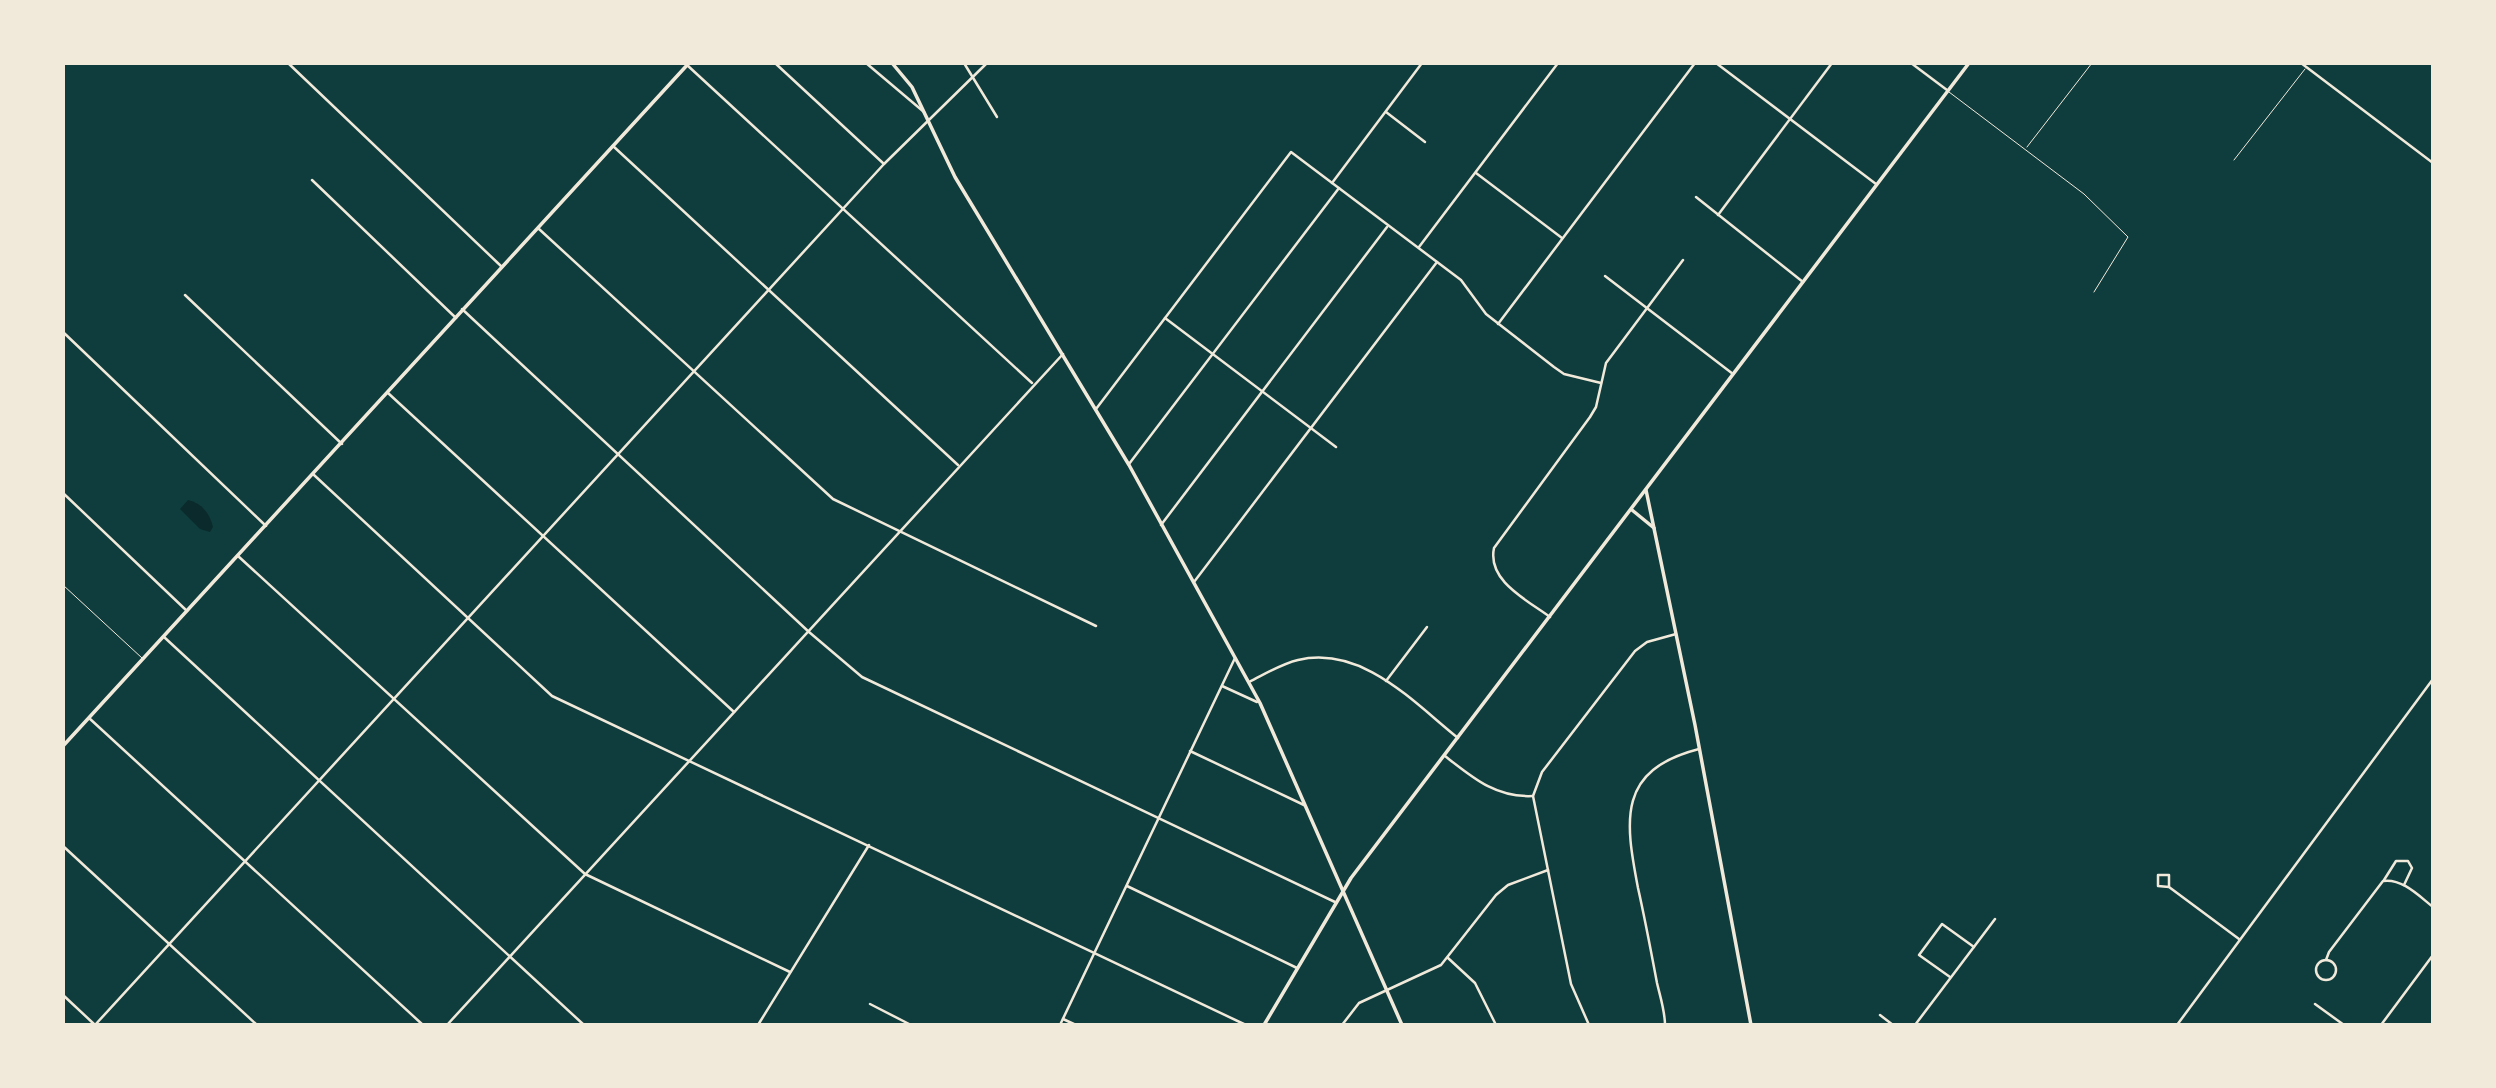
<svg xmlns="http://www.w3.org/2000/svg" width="2496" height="1088" viewBox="0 0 2496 1088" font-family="'Sofia Sans Condensed',sans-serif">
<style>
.water{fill:#0a2a2b}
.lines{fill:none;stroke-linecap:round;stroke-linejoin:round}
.service{stroke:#f1e9da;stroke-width:1}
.minor{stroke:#f1e9da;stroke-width:2.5}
.tertiary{stroke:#f1e9da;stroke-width:3.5}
.secondary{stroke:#f1e9da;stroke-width:3.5}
</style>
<rect width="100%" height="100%" fill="#0f3d3e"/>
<!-- water -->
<path class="water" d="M188,500C202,503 210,514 213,527L210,532L200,529L180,509Z"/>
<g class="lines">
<!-- service -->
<g class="service">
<polyline points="1949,92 2084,194 2128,237 2094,292"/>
<polyline points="2027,147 2092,63"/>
<polyline points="2234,160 2305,69"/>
<polyline points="63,585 142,658"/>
</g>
<!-- minor -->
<g class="minor">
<polyline points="288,63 502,267"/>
<polyline points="775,63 884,164"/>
<polyline points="866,63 924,112"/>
<polyline points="964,63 997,117"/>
<polyline points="1716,63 1876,184"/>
<polyline points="1911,63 1947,90"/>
<polyline points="2301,63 2433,163"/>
<polyline points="687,65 1032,383"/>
<polyline points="1386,112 1425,142"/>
<polyline points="613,146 958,465"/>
<polyline points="1476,173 1562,238"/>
<polyline points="312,180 456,318"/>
<polyline points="1332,183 1422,63"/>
<polyline points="1696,197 1803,282"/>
<polyline points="1718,215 1832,63"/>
<polyline points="539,229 833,499 1096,626"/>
<polyline points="1419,247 1558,63"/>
<polyline points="1605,276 1733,374"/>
<polyline points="185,295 342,444"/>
<polyline points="462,309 809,632 862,677 1335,902"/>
<polyline points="1165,318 1336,447"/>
<polyline points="1498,324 1695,63"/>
<polyline points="63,332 266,526"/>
<polyline points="388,393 734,712"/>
<polyline points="1096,409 1291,152 1461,280 1486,314 1554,367 1564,374 1601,383"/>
<polyline points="1129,464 1339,188"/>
<polyline points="314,475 552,696 1246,1025"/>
<polyline points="63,493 187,611"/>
<polyline points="1161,525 1387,227"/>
<polyline points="238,556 585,874 790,972"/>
<polyline points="1194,582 1437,262"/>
<path d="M1550,617C1527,600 1487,581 1494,548L1590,417L1596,407L1606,363L1683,260"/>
<polyline points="164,637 584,1025"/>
<polyline points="1386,681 1427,627"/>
<path d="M1249,682C1265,674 1281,664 1298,660C1362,645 1413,702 1458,738"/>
<polyline points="1222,686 1257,702"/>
<polyline points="89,718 423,1025"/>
<polyline points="1190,751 1304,805"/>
<path d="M1445,756C1473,778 1496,798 1533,796"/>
<polyline points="63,846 257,1025"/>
<polyline points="2384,880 2396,861 2408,861 2412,868 2404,885"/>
<polyline points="1127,886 1297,968"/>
<polyline points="2169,887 2169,875 2158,875 2158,886 2169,887 2239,939"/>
<polyline points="1448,958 1475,983 1496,1025"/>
<path d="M2326,960L2329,952L2383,881C2402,878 2419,896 2433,907"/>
<circle cx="2326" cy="970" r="10"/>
<polyline points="1950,977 1919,955 1942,924 1974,947"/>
<polyline points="63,995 94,1024"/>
<polyline points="870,1004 911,1025"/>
<polyline points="2315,1004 2344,1025"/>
<polyline points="1880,1015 1893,1025"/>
<polyline points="1063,1019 1076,1025"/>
<polyline points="95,1025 884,164 987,63"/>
<polyline points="447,1025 1063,354"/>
<polyline points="758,1025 869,845"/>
<polyline points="1060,1025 1235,658"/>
<polyline points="1342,1025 1359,1003 1441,965 1496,895 1508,885 1548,870"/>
<polyline points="1589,1025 1571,984 1533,796 1542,772 1635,651 1647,642 1676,634"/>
<path d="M1665,1025C1665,1011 1660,996 1657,983C1651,951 1645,919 1638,888C1625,820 1617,770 1699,749"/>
<polyline points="1915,1025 1995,919"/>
<polyline points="2177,1025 2433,679"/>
<polyline points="2381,1025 2433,955"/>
</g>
<!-- tertiary -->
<g class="tertiary">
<polyline points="892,63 912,87 955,177 1129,465 1260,703 1402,1025"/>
<polyline points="1646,490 1695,725 1751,1025"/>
<polyline points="1632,510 1654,528"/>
<polyline points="1264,1025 1351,878 1969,63"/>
</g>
<!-- secondary -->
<polyline class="secondary" points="63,746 689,63"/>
</g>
<!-- border -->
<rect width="2496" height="1088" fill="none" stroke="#f1e9da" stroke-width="130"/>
</svg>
